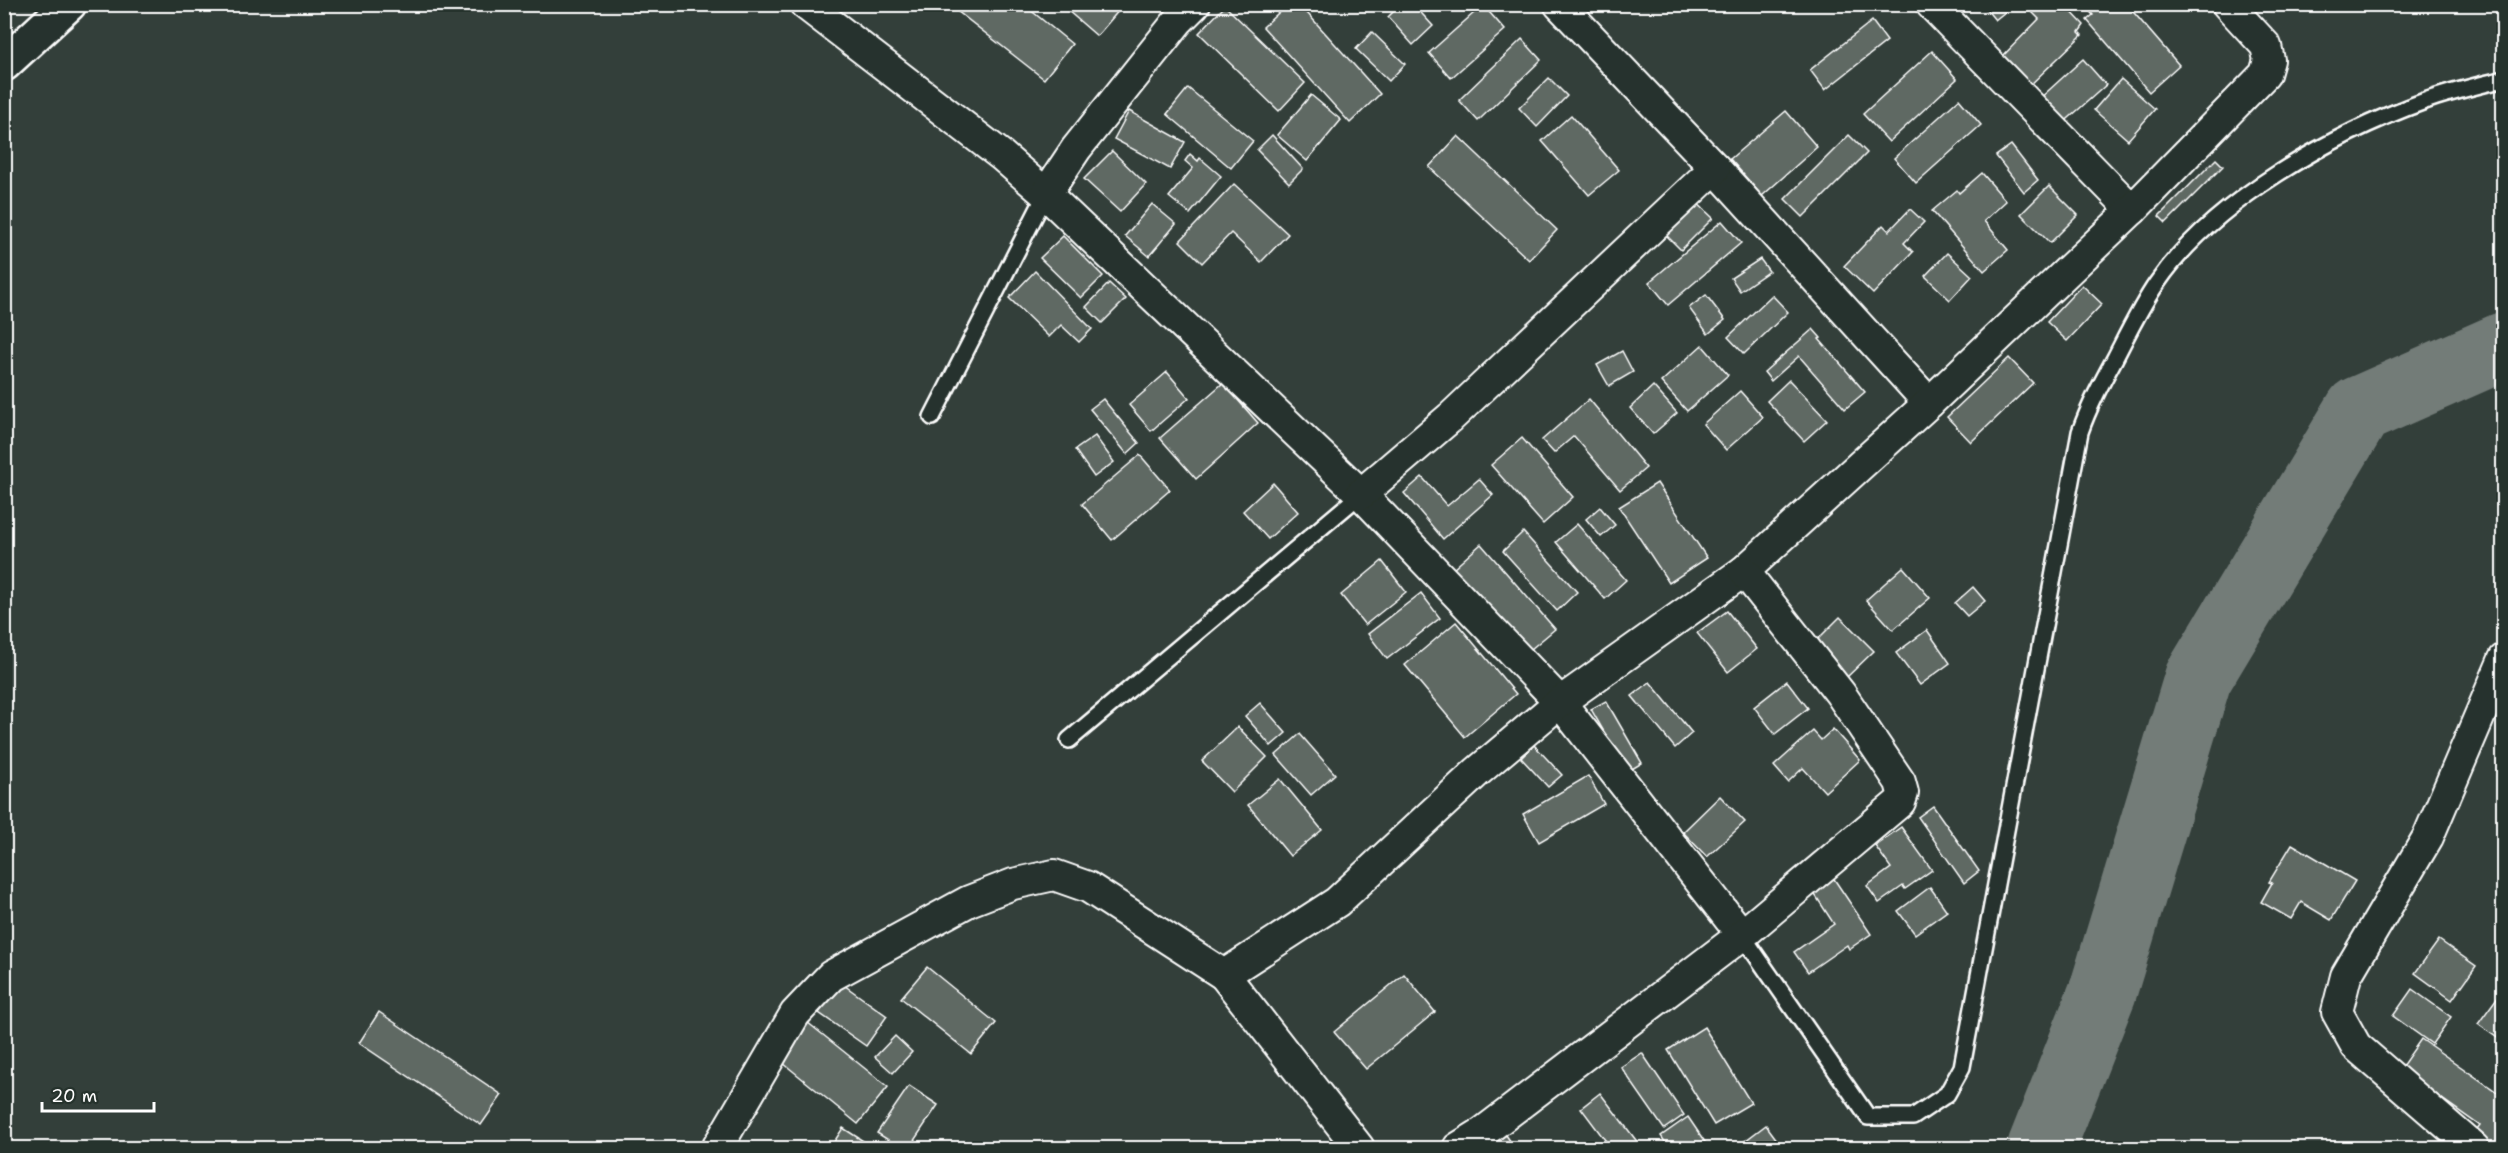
<svg xmlns="http://www.w3.org/2000/svg" width="2508" height="1153" viewBox="0 0 2508 1153" font-family="'Shantell Sans',sans-serif">
<style>
.lines{fill:none;stroke-linecap:round;stroke-linejoin:round}
.river{stroke:#737b78;stroke-width:68}
.building{fill:#5f6964;stroke:#fff;stroke-width:1.5}
.service-casing{stroke:#fff;stroke-width:20}
.minor-casing{stroke:#fff;stroke-width:34}
.trunk-casing{stroke:#fff;stroke-width:38}
.service{stroke:#26332d;stroke-width:15}
.minor{stroke:#26332d;stroke-width:30}
.trunk{stroke:#26332d;stroke-width:33}
</style>
<rect width="100%" height="100%" fill="#333f3a"/>
<filter id="ink" filterUnits="userSpaceOnUse"><feTurbulence type="fractalNoise" baseFrequency=".0167" numOctaves="2"/><feDisplacementMap in="SourceGraphic" scale="12" xChannelSelector="R" yChannelSelector="G"/><feConvolveMatrix kernelMatrix="1 2 1 2 8 2 1 2 1" color-interpolation-filters="sRGB"/></filter>
<g filter="url(#ink)">
<g class="lines">
<!-- river -->
<polyline class="river" points="2041,1148 2103,991 2198,678 2359,410 2504,346"/>
</g>
<!-- building -->
<g class="building">
<polygon points="954,4 1023,4 1072,44 1044,79 952,7"/>
<polygon points="1060,4 1115,4 1120,9 1097,36"/>
<polygon points="1288,4 1299,4 1380,94 1350,123 1263,27"/>
<polygon points="1401,4 1413,4 1433,26 1413,45 1388,17"/>
<polygon points="1982,4 2015,4 1995,20"/>
<polygon points="2035,4 2064,4 2084,25 2079,32 2082,35 2026,89 1998,61 2039,19 2030,10"/>
<polygon points="2092,4 2133,4 2129,7 2179,65 2149,92 2087,20 2093,15 2087,8"/>
<polygon points="1483,5 1505,30 1451,78 1429,53"/>
<polygon points="1225,6 1305,83 1279,111 1199,33"/>
<polygon points="1872,21 1887,41 1825,90 1810,70"/>
<polygon points="1372,32 1405,64 1389,81 1356,49"/>
<polygon points="1522,39 1541,60 1478,121 1459,100"/>
<polygon points="1932,51 1957,79 1889,142 1863,114"/>
<polygon points="2083,59 2106,85 2060,126 2037,101"/>
<polygon points="1549,78 1567,96 1537,127 1519,108"/>
<polygon points="2121,79 2155,109 2128,140 2094,110"/>
<polygon points="1188,88 1253,141 1231,168 1167,114"/>
<polygon points="1311,95 1341,120 1307,161 1277,135"/>
<polygon points="1959,99 1981,125 1916,183 1894,158"/>
<polygon points="1129,111 1185,142 1170,169 1114,139"/>
<polygon points="1786,111 1817,147 1762,196 1730,159"/>
<polygon points="1571,115 1619,170 1589,195 1542,141"/>
<polygon points="1272,135 1303,169 1289,183 1257,150"/>
<polygon points="1849,135 1867,153 1803,217 1785,199"/>
<polygon points="1458,136 1557,230 1529,260 1429,167"/>
<polygon points="2011,145 2038,180 2024,192 1996,156"/>
<polygon points="1112,151 1146,184 1120,212 1084,179"/>
<polygon points="1190,154 1198,161 1200,158 1221,176 1190,214 1169,197 1193,168 1185,161"/>
<polygon points="2216,159 2223,166 2166,223 2159,216"/>
<polygon points="1982,173 2006,201 1984,221 2008,250 1984,271 1932,211 1957,190 1959,193"/>
<polygon points="1234,184 1288,234 1261,262 1231,233 1202,263 1180,241"/>
<polygon points="2049,186 2078,215 2050,243 2021,214"/>
<polygon points="1693,199 1713,218 1681,250 1662,231"/>
<polygon points="1152,204 1176,224 1149,256 1125,236"/>
<polygon points="1910,209 1924,222 1904,243 1913,252 1873,294 1844,266 1883,225 1889,231"/>
<polygon points="1722,221 1741,243 1668,305 1649,282"/>
<polygon points="1063,236 1103,276 1081,298 1040,258"/>
<polygon points="1947,253 1972,276 1950,300 1925,276"/>
<polygon points="1760,259 1769,271 1740,291 1731,278"/>
<polygon points="1035,271 1092,329 1079,342 1061,325 1049,337 1009,298"/>
<polygon points="1109,283 1126,299 1102,323 1086,307"/>
<polygon points="2082,285 2102,304 2067,341 2047,322"/>
<polygon points="1706,295 1725,320 1708,334 1689,308"/>
<polygon points="1772,295 1788,312 1744,354 1728,337"/>
<polygon points="1813,329 1821,338 1819,339 1865,392 1845,409 1799,356 1771,381 1764,372"/>
<polygon points="1702,345 1728,375 1687,411 1661,382"/>
<polygon points="1622,351 1633,372 1609,386 1597,365"/>
<polygon points="2009,358 2033,383 1971,442 1947,417"/>
<polygon points="1167,372 1189,398 1151,431 1129,405"/>
<polygon points="1789,380 1827,420 1804,441 1767,401"/>
<polygon points="1223,383 1258,423 1196,479 1160,438"/>
<polygon points="1653,386 1677,413 1653,434 1630,408"/>
<polygon points="1740,391 1763,417 1726,450 1703,424"/>
<polygon points="1103,399 1139,443 1127,454 1090,409"/>
<polygon points="1589,399 1646,468 1620,490 1574,436 1554,453 1542,440"/>
<polygon points="1095,436 1114,462 1094,477 1075,450"/>
<polygon points="1522,438 1573,497 1543,524 1491,465"/>
<polygon points="1140,455 1170,490 1112,540 1082,504"/>
<polygon points="1422,477 1447,506 1479,479 1493,495 1443,539 1404,493"/>
<polygon points="1273,483 1298,512 1268,539 1243,511"/>
<polygon points="1657,483 1707,558 1669,583 1619,507"/>
<polygon points="1600,507 1615,525 1601,537 1586,519"/>
<polygon points="1577,524 1626,580 1605,599 1556,542"/>
<polygon points="1523,532 1577,592 1557,611 1503,551"/>
<polygon points="1481,544 1555,629 1525,654 1452,570"/>
<polygon points="1382,561 1406,592 1365,625 1341,595"/>
<polygon points="1903,567 1930,598 1893,630 1866,600"/>
<polygon points="1973,587 1985,601 1967,616 1955,603"/>
<polygon points="1421,593 1440,618 1387,659 1368,634"/>
<polygon points="1727,611 1757,649 1728,672 1697,633"/>
<polygon points="1840,617 1874,651 1847,677 1814,643"/>
<polygon points="1456,622 1516,694 1465,737 1405,665"/>
<polygon points="1927,630 1950,663 1920,685 1896,653"/>
<polygon points="1787,681 1808,708 1775,734 1754,707"/>
<polygon points="1650,682 1692,733 1675,748 1632,696"/>
<polygon points="1606,701 1642,763 1627,772 1591,709"/>
<polygon points="1260,703 1286,733 1271,746 1245,716"/>
<polygon points="1238,727 1267,757 1232,792 1202,761"/>
<polygon points="1833,729 1860,760 1825,792 1803,768 1788,782 1774,766 1813,731 1821,740"/>
<polygon points="1300,734 1335,774 1311,795 1276,755"/>
<polygon points="1534,745 1562,775 1548,787 1521,758"/>
<polygon points="1588,776 1604,804 1539,842 1523,814"/>
<polygon points="1280,779 1322,830 1290,856 1248,805"/>
<polygon points="1720,796 1745,822 1707,857 1683,832"/>
<polygon points="1933,806 1979,871 1964,883 1918,817"/>
<polygon points="1901,827 1932,870 1905,889 1903,886 1879,903 1867,886 1891,868 1875,846"/>
<polygon points="2292,844 2355,881 2331,920 2301,902 2291,919 2261,902 2272,883 2269,882"/>
<polygon points="1828,870 1871,934 1849,949 1847,945 1808,972 1794,952 1834,924 1808,884"/>
<polygon points="1930,887 1947,911 1915,934 1898,911"/>
<polygon points="2439,940 2476,966 2452,1000 2415,973"/>
<polygon points="927,967 996,1023 971,1054 901,998"/>
<polygon points="1404,974 1435,1012 1366,1069 1334,1032"/>
<polygon points="841,983 887,1016 866,1046 819,1013"/>
<polygon points="2504,988 2504,1042 2503,1042 2478,1024"/>
<polygon points="2412,989 2451,1017 2432,1044 2393,1016"/>
<polygon points="379,1012 502,1095 481,1125 359,1043"/>
<polygon points="807,1022 888,1087 858,1124 778,1059"/>
<polygon points="1704,1027 1751,1103 1714,1125 1668,1050"/>
<polygon points="895,1036 912,1052 893,1073 875,1057"/>
<polygon points="2421,1039 2504,1097 2504,1148 2477,1148 2468,1142 2480,1126 2400,1069"/>
<polygon points="1642,1053 1684,1115 1664,1129 1621,1067"/>
<polygon points="909,1086 938,1105 909,1148 901,1148 877,1133"/>
<polygon points="1600,1093 1642,1148 1611,1148 1581,1108"/>
<polygon points="1688,1117 1709,1148 1669,1148 1661,1136"/>
<polygon points="1766,1125 1783,1148 1744,1148 1741,1144"/>
<polygon points="843,1128 871,1146 870,1148 830,1148"/>
<polygon points="1506,1135 1515,1148 1485,1148"/>
</g>
<g class="lines">
<defs>
<g id="service">
<polyline points="932,417 1046,194"/>
<polyline points="1069,740 1361,494"/>
<path d="M1742,935L1868,1117H1913L1947,1094L1962,1067L2080,432C2089,406 2102,382 2115,358C2128,333 2141,306 2157,283C2213,201 2333,134 2425,101C2450,92 2477,86 2504,79"/>
</g>
<g id="minor">
<polyline points="805,4 1001,155 1046,194"/>
<polyline points="1195,4 1178,21 1076,149 1046,194 1361,494 1560,702 1742,935"/>
<polyline points="1559,4 1715,168 1929,403"/>
<polyline points="1931,4 2132,210"/>
<polyline points="1361,494 1451,417 1715,168"/>
<polyline points="1224,975 1359,1148"/>
<polyline points="717,1148 795,1014 831,976 969,901 1013,884 1054,875 1088,887 1224,975 1337,902 1477,772 1560,702 1744,571 1929,403 2132,210 2265,74 2269,60 2266,46 2227,4"/>
<polyline points="1458,1148 1482,1133 1742,935 1900,802 1903,793 1900,782 1840,693 1744,571"/>
<polyline points="2474,1148 2356,1046 2337,1012 2346,976 2428,837 2504,659"/>
</g>
<polyline id="trunk" points="4,64 69,4"/>
</defs>
<!-- service casing -->
<use href="#service" class="service-casing"/>
<!-- minor casing -->
<use href="#minor" class="minor-casing"/>
<!-- trunk casing -->
<use href="#trunk" class="trunk-casing"/>
<!-- service -->
<use href="#service" class="service"/>
<!-- minor -->
<use href="#minor" class="minor"/>
<!-- trunk -->
<use href="#trunk" class="trunk"/>
</g>
</g>
<!-- margin -->
<rect width="2508" height="1153" fill="none" stroke="#26332d" stroke-width="24"/>
<rect x="12" y="12" width="2484" height="1129" fill="none" stroke="#fff" stroke-width="2" filter="url(#ink)"/>
<!-- scale -->
<path d="M42 1102v9h112v-9" fill="none" stroke="#ffffff" stroke-width="3"/>
<text x="51" y="1102" font-size="18" fill="#ffffff" stroke="#26332d" stroke-width="4.5" paint-order="stroke">20 m</text>
</svg>
